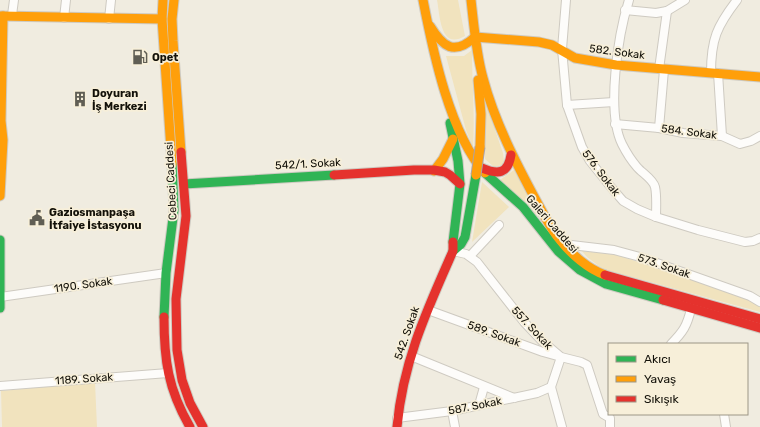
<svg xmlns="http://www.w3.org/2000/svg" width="760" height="427" viewBox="0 0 760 427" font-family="Rubik,sans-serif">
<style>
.green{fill:#f1e3be}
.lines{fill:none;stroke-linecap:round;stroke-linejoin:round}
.street-casing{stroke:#cecac1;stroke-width:10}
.fast-casing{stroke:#cecac1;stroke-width:11}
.slow-casing{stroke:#cecac1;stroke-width:11}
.jam-casing{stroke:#cecac1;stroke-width:11}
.street{stroke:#fdfcfa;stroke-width:8}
.fast{stroke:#30b455;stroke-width:9}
.slow{stroke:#ff9f0a;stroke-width:9}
.jam{stroke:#e5322d;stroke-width:9}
.slow-bridge-casing{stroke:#aca2a8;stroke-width:11;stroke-linecap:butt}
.slow-bridge{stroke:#ff9f0a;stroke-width:9}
.labels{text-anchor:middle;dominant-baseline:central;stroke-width:3.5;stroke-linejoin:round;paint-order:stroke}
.street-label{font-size:11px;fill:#131109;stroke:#f7efd9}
.poi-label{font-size:11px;font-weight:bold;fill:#131109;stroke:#f7efd9;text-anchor:start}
</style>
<rect width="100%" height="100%" fill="#f0ece0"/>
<!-- green -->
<g class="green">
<path d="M437,0H458L465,36C440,51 440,15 437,0Z"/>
<path d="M472,50C472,83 475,115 473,147L466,130L446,56H464Z"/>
<polygon points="484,98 503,153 504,161 502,165 494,167 485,159"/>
<polygon points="514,170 541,219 500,180"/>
<polygon points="482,182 509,207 472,242"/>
<polygon points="582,251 617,255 747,298 760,307 760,312 603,269 587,257"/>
<polygon points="95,382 97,427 2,427 1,391"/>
</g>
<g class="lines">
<defs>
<g id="street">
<polyline points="566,0 562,49 567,105 582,147 590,161 610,186 623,201 637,209 656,217 698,230 745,242 753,241 760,238"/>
<path d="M629,0C618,35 606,111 622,144C626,152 631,160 637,167C642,173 653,179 655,187C657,196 656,208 656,217"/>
<polyline points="625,10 656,13 667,11 685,0"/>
<polyline points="12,15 14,0"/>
<polyline points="64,18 66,0"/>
<polyline points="109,19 111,0"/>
<polyline points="659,69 667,11"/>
<path d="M711,73C711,39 717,26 737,0"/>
<polyline points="718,73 722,136"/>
<polyline points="567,105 614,102"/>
<polyline points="615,124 659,128 683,133 722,136 740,144 751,141 760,136"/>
<polyline points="659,128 664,70"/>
<polyline points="563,244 614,250 640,257 750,296 760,302"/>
<polyline points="453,251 466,254 477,262 524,322 542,341 561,357 581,362 587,365 603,414 610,418 610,427"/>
<polyline points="470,256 499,225"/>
<polyline points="0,297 166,273"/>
<polyline points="428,310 543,352 561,357 551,387 562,427"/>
<path d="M671,344C683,332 687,326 691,309"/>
<polyline points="411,356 514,398"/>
<polyline points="0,386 168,373"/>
<polyline points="479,405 484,387"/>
<polyline points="452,411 455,427"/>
<polyline points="724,414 726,427"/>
<polyline points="397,418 452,411 537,393 551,387"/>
</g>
<g id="fast">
<polyline points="450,123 458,161 460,184 453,242"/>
<polyline points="485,173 523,207 558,251 580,270 606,284 663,300"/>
<polyline points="184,184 334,175"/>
<polyline points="0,240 0,308"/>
<polyline points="453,251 461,244 465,237 476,175"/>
<polyline points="164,317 166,273 174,210 172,164"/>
</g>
<g id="slow">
<polyline points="163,0 162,19 172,164"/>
<polyline points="174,0 172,19 173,41 181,152"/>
<path d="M423,0C433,52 450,134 485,173"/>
<path d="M471,0C474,26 476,53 483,78C495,123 516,163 538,204C545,216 550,229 560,240C571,254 588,269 605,275"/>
<polyline points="0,16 162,19"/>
<path d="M430,26C443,47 454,56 475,37"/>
<polyline points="475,37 539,42 552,45 575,58 616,65 760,77"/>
<polyline points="478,80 481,114 480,147"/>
<polyline points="434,171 443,159 453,139"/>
<polyline points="0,196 3,140 1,121 3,16"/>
</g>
<g id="jam">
<polyline points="181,152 186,216 176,299 177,350 182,380 190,403 203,427"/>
<path d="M482,168C498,175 508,174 511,155"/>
<polyline points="334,175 414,170 434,170 445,172 450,175 460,184"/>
<polyline points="605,275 760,319"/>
<polyline points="663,300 760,328"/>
<path d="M164,317C164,360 168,389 190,427"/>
<path d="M397,427C403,361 427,310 453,251V242"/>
</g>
</defs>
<!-- street casing -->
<use href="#street" class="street-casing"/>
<!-- fast casing -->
<use href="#fast" class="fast-casing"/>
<!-- slow casing -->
<use href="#slow" class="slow-casing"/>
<!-- jam casing -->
<use href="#jam" class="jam-casing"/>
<!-- street -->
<use href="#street" class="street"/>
<!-- fast -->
<use href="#fast" class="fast"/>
<!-- slow -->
<use href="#slow" class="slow"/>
<!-- jam -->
<use href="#jam" class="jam"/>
<defs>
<polyline id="slow-bridge" points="476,175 480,147"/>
</defs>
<!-- slow-bridge casing -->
<use href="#slow-bridge" class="slow-bridge-casing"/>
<!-- slow-bridge -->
<use href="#slow-bridge" class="slow-bridge"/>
</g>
<!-- icons -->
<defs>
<symbol id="fuel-bare" viewBox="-9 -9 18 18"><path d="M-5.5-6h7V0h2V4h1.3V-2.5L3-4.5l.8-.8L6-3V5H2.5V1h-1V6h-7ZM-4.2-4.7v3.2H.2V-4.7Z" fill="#605e54" stroke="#f7efd9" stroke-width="2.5" paint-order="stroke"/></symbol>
<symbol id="building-bare" viewBox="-9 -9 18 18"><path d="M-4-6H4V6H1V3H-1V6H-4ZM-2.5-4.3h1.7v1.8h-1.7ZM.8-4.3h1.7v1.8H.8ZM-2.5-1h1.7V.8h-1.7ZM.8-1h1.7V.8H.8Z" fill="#605e54" stroke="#f7efd9" stroke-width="2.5" paint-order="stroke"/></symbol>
<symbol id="civic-bare" viewBox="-9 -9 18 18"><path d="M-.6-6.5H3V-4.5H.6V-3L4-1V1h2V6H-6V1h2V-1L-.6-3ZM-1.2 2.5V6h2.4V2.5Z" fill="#605e54" stroke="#f7efd9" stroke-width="2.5" paint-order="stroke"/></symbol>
</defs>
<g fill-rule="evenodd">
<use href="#fuel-bare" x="129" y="46" width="22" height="22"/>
<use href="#building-bare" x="69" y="88" width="22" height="22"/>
<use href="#civic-bare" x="26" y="207" width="22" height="22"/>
</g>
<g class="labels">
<!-- street labels -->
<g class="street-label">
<text transform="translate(617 52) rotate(7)">582. Sokak</text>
<text transform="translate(689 132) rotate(7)">584. Sokak</text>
<text transform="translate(308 164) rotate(-3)">542/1. Sokak</text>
<text transform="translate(601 173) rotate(53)">576. Sokak</text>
<text transform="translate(171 181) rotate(-93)">Cebeci Caddesi</text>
<text transform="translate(552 224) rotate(49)">Galeri Caddesi</text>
<text transform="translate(664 266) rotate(19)">573. Sokak</text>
<text transform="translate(83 285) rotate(-8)">1190. Sokak</text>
<text transform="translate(532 328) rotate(47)">557. Sokak</text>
<text transform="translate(407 333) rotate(-71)">542. Sokak</text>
<text transform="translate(494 334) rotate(20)">589. Sokak</text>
<text transform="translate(84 379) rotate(-4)">1189. Sokak</text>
<text transform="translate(475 406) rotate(-11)">587. Sokak</text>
</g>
<!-- poi labels -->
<g class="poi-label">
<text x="152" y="57">Opet</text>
<text x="92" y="93">Doyuran<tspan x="92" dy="13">İş Merkezi</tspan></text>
<text x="49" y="212">Gaziosmanpaşa<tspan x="49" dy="13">İtfaiye İstasyonu</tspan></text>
</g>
</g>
<!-- legend -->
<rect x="608" y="343" width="140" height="72" fill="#f7efd9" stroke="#9c9686"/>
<rect x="616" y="356" width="20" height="6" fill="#30b455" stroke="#9c9686"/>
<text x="644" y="363" font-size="12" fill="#131109">Akıcı</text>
<rect x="616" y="376" width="20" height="6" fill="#ff9f0a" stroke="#9c9686"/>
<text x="644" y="383" font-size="12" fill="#131109">Yavaş</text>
<rect x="616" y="396" width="20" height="6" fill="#e5322d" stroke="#9c9686"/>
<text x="644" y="403" font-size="12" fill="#131109">Sıkışık</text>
</svg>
